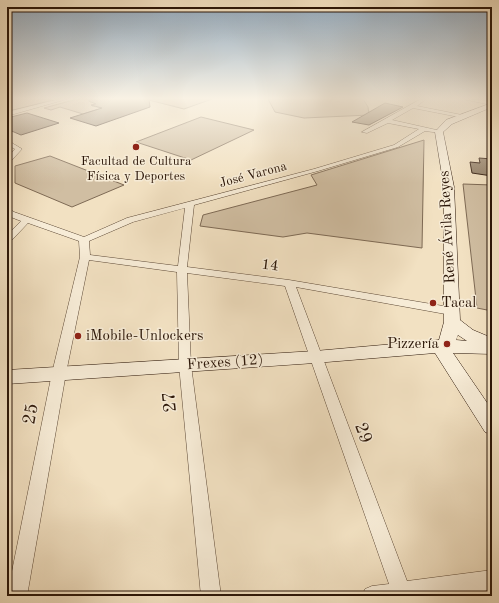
<svg xmlns="http://www.w3.org/2000/svg" width="499" height="603" viewBox="0 0 499 603" font-family="'Old Standard TT',serif">
<style>
.green{fill:#d0bea2;stroke:#7e6a55}
.building{fill:#928069;stroke:#2b1608}
.lines{fill:none;stroke-linecap:round;stroke-linejoin:round}
.street-casing{stroke:#5d4936;stroke-width:1}
.secondary-casing{stroke:#2b1608;stroke-width:1}
.street{fill:#f7ecd7;fill-rule:evenodd}
.secondary{fill:#f7ecd7;fill-rule:evenodd}
.poi-dot{fill:#8f2418;stroke:#f7ecd7;stroke-width:1.5}
.labels{text-anchor:middle;dominant-baseline:central;stroke-width:3;stroke-linejoin:round;paint-order:stroke}
.far-poi-label{font-size:13px;fill:#2b1608;stroke:#f7ecd7}
.far-street-label{font-size:13px;fill:#2b1608;stroke:#f7ecd7}
.street-label{font-size:15px;fill:#2b1608;stroke:#f7ecd7}
.poi-label{font-size:15px;fill:#2b1608;stroke:#f7ecd7;text-anchor:start}
.near-street-label{font-size:18px;fill:#2b1608;stroke:#f7ecd7}
</style>
<rect width="100%" height="100%" fill="#f2e1c2"/>
<filter id="stains"><feTurbulence type="fractalNoise" baseFrequency=".005" numOctaves="4"/><feColorMatrix values="0 0 0 0 .2 0 0 0 0 .09 0 0 0 0 .02 0 0 0 .5 -.17"/></filter>
<radialGradient id="worn" r=".72"><stop offset=".6" stop-color="#630" stop-opacity="0"/><stop offset="1" stop-color="#630" stop-opacity=".3"/></radialGradient>
<!-- green -->
<g class="green">
<polygon points="7,99 48,99 52,100 7,112"/>
<polygon points="77,99 99,99 90,102 95,103 92,106 102,108 83,114 60,107 51,110 44,108"/>
<polygon points="145,99 212,99 184,109"/>
<polygon points="268,99 363,99 368,107 369,115 304,118 275,112"/>
<polygon points="201,117 254,130 191,160 136,142"/>
<polygon points="424,140 422,248 307,233 283,237 200,226 203,215 317,185 311,175"/>
<polygon points="50,156 124,185 72,207 15,183 15,166"/>
<polygon points="463,184 492,185 492,311 477,308"/>
</g>
<!-- building -->
<g class="building">
<polygon points="89,99 149,99 150,107 96,126 70,118 102,108 91,105 96,104 89,101"/>
<polygon points="385,103 403,107 369,125 352,122"/>
<polygon points="27,113 59,123 21,135 7,129 7,118"/>
<polygon points="479,158 492,159 492,176 472,173 470,162 480,163"/>
</g>
<g class="lines">
<defs>
<g id="street">
<polygon points="60,99 67,99 7,116 7,112"/>
<path d="M421,99H426L417,106L467,116L464,118L413,108L392,120L441,131V133L425,131L398,147L318,171L194,205L187,267L289,280L455,308L457,311L455,314L451,315L296,287L407,581L492,570V590L445,596H362L365,589L372,586L389,584L285,286L187,273L191,365L221,596H201L179,365L177,272L89,260L66,373L27,596H7L52,373L80,257L79,241L28,223L10,242L7,243V235L21,221L8,216L7,208L14,212L84,237L127,218L314,169L394,145L419,129L388,123L367,133L362,132ZM185,208L178,266L90,255L89,241L133,222Z"/>
<polygon points="465,99 492,101 492,105 467,100"/>
<polygon points="7,140 22,149 9,163 7,164 7,158 15,149 7,145"/>
</g>
<path id="secondary" d="M492,103V107L452,124L443,132L454,187L460,320L473,330L492,338V354L453,353L492,410V435L485,432L435,353L315,363L7,384V370L315,351L439,340L444,322V187L435,132L446,120ZM458,335L467,341L456,340Z"/>
</defs>
<!-- street casing -->
<use href="#street" class="street-casing"/>
<!-- secondary casing -->
<use href="#secondary" class="secondary-casing"/>
<!-- street -->
<use href="#street" class="street"/>
<!-- secondary -->
<use href="#secondary" class="secondary"/>
</g>
<!-- sky -->
<linearGradient id="sky" x2="0" y2="1"><stop stop-color="#91aac0"/><stop offset="0.54" stop-color="#f9f2e4"/><stop offset="1" stop-color="#f9f2e4" stop-opacity="0"/></linearGradient>
<rect width="499" height="183" fill="url(#sky)"/>
<!-- markers -->
<g class="poi-dot">
<circle cx="136" cy="147" r="4"/>
<circle cx="433" cy="303" r="4"/>
<circle cx="78" cy="336" r="4"/>
<circle cx="447" cy="344" r="4"/>
</g>
<g class="labels">
<!-- far-poi labels -->
<g class="far-poi-label">
<text x="136" y="161">Facultad de Cultura<tspan x="136" dy="15">Física y Deportes</tspan></text>
</g>
<!-- far-street labels -->
<g class="far-street-label">
<text transform="translate(253 175) rotate(-15)">José Varona</text>
</g>
<!-- street labels -->
<g class="street-label">
<text transform="translate(448 227) rotate(-93)">René Ávila Reyes</text>
<text transform="translate(270 266) rotate(7)">14</text>
<text transform="translate(225 363) rotate(-4)">Frexes (12)</text>
</g>
<!-- poi labels -->
<g class="poi-label">
<text x="441" y="303">Tacal</text>
<text x="86" y="336">iMobile-Unlockers</text>
<text x="439" y="344" text-anchor="end">Pizzería</text>
</g>
<!-- near-street labels -->
<g class="near-street-label">
<text transform="translate(170 402) rotate(-96)">27</text>
<text transform="translate(31 414) rotate(-80)">25</text>
<text transform="translate(363 433) rotate(70)">29</text>
</g>
</g>
<!-- margin -->
<rect width="499" height="603" fill="none" stroke="#f2e1c2" stroke-width="24"/>
<rect x="8" y="8" width="483" height="587" fill="none" stroke="#2b1608" stroke-width="2"/>
<rect x="12" y="12" width="475" height="579" fill="none" stroke="#2b1608"/>
<rect width="100%" height="100%" filter="url(#stains)"/>
<rect width="100%" height="100%" fill="url(#worn)"/>
</svg>
